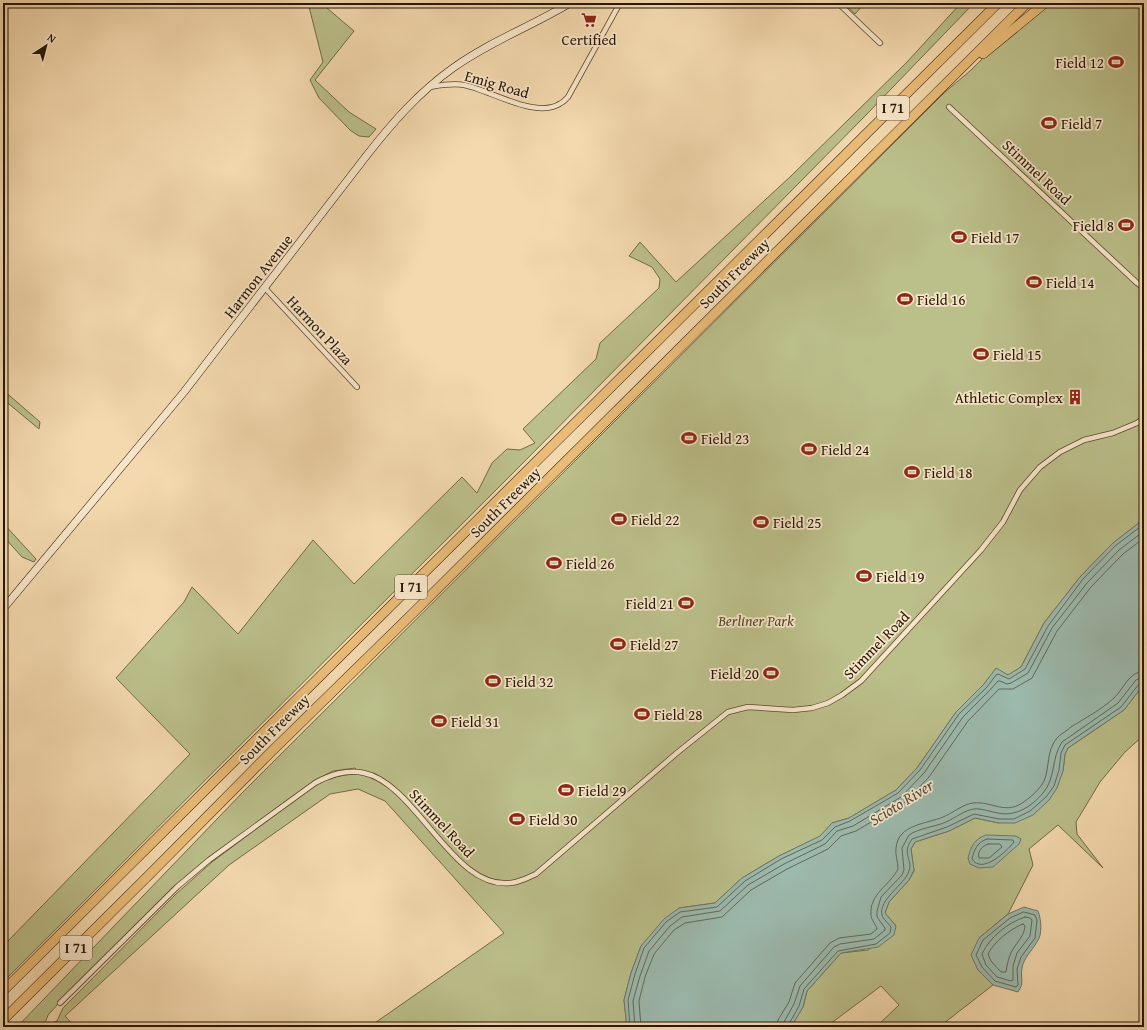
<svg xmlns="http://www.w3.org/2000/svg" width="1147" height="1030" viewBox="0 0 1147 1030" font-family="'Gentium Book Plus',serif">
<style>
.green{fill:#bbbf8a;stroke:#716a46;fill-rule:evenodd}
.water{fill:#9cbaae;stroke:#6d786a}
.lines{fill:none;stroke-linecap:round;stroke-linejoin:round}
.shore{stroke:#626858;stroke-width:1}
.street-casing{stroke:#5a472e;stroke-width:6}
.secondary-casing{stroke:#271603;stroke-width:8}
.highway-casing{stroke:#271603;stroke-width:10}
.street{stroke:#f8e6ca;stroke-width:4.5}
.secondary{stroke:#f8e6ca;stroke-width:7}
.highway{stroke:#eabc77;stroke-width:9}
.labels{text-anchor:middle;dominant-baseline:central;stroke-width:3.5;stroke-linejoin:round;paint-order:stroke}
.shield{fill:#f8e6ca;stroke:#66543f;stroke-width:1}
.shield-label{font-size:14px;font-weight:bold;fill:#271603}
.poi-label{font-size:15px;fill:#271603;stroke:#f8e6ca;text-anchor:start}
.street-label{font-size:15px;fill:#271603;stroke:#f8e6ca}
.park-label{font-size:15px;font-style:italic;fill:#53492c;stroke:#f8e6ca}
.water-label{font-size:16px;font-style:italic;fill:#504f3f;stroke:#f8e6ca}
</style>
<rect width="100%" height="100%" fill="#f4d9ae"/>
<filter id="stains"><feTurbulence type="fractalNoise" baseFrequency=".005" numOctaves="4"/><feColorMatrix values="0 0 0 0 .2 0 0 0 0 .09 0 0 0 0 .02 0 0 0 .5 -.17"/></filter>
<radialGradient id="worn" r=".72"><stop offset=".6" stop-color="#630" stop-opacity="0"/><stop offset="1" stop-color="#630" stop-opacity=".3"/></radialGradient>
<!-- green -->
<g class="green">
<polygon points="308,3 321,3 354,31 315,80 349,112 376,129 369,137 359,136 350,130 319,98 310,80 323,62"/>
<polygon points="843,3 865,3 855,14"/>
<polygon points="961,3 974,3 866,115 523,463 3,982 3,946 190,754 116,678 184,602 192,587 238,634 313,540 354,584 462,477 477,493 492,463 507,449 520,450 535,443 523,429 596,359 600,343 659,288 660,279 652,267 629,256 640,242 676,282 791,176 907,62"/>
<path d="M1038,3H1144V519L1113,543L1080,577L1044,623L1021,667L1008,675L996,669L984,684L956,712L917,768L896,790L849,818L832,823L821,836L779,856L742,878L715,903L679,908L641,946L631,973L624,1000L627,1027H369L504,933L385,801L358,789L330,794L229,865L65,1016L75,1027H17L243,792L945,92L970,71ZM355,768L360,774C341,774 331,777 314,786L212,862L175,895L63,1008L57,1021L44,1026L48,1015L68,993L213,855L315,780L333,771Z"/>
<polygon points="3,390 40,422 39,429 3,399"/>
<polygon points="3,523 36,559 34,562 22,557 3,536"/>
<polygon points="1144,684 1144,735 1125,752 1100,782 1076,822 1077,834 1103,868 1058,825 1029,849 1033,865 1008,914 979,938 978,970 993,985 939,1027 876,1027 899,1005 881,986 826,1027 791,1027 803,1007 807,991 841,953 868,950 896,926 885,913 889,902 909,880 914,871 911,849 915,842 949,831 975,818 999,823 1063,771 1065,754 1068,748 1124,710"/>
</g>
<!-- water -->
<g class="water">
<polygon points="1144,519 1144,684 1124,710 1068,748 1065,754 1063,771 1057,788 1049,800 1033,815 1015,823 999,823 975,818 949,831 915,842 911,849 914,870 909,880 889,902 885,913 896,926 894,935 878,947 841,953 807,991 803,1007 791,1027 627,1027 624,1000 631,973 641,946 664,919 679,908 715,903 742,878 779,856 820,836 832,823 849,818 896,790 917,768 956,712 984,684 996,668 1008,675 1021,667 1044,623 1080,577 1113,543"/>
<path d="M986,835L1016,836L1021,839L1019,844L993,867L979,868L970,864L968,858C971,847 974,839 986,835Z"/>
<path d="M1024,907L1038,911C1041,919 1043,934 1037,942C1032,951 1024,957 1022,968C1020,979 1025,982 1018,992L993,985L978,970L971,955L979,938L1008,914Z"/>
</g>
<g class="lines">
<!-- shore -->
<g class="shore">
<path d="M987,839L1013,840L1014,842C1007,851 982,875 972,859C974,849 978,842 987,839Z"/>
<path d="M988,844H1000L1002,847L989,858H979C977,852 982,846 988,844Z"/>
<polygon points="1024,912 1035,915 1037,920 1035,938 1021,957 1017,969 1018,985 1016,987 995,981 982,967 976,955 983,940 1010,918"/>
<path d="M1025,917L1030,918L1032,920L1030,936L1017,953L1013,966V980L1011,981L997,977L986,965L982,954C990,937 1007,923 1025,917Z"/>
<path d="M1023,924L1025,926C1024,936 1018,941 1013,949C1009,955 1007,965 1006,972H1001L991,961L988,954C994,942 1010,929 1023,924Z"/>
<polyline points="630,1027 628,1000 635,974 644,948 666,922 680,912 717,907 745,881 781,859 822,840 835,827 850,821 898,793 920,770 959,714 987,687 996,675 998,674 1009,679 1025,669 1048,626 1083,579 1115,546 1144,524"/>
<polyline points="635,1027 633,1001 640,976 649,951 670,926 682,917 720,911 748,885 784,864 825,844 837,831 853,826 901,797 924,773 963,717 990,690 998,681 1000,681 1007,684 1011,683 1028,673 1052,628 1087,583 1119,550 1144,531"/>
<polyline points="641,1027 639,1001 645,977 654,954 674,930 685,923 722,917 751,890 787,869 828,849 841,836 856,831 905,802 929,777 968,721 999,689 1013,689 1032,678 1057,631 1091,587 1123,554 1144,538"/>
<path d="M777,1027L778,1020L789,1002L795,983L830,943L839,938L871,934L877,929C876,924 871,920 871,915C869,894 890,885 898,869C898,862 895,855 896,848C898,824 927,824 943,817C953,813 963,804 973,803C993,801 1006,816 1025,801C1032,796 1040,789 1044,781C1050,767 1046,751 1057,738C1060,734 1067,731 1071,727C1085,718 1101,710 1114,698C1124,689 1128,672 1144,671"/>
<path d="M783,1027L784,1022L794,1004L800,986L834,947L840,944L874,939L885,930V928L877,917V911L881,897L902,875L904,870L902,848L909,835C919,828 935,827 946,822C955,818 965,810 974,809C981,808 991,812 998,813C1016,817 1032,806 1043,793C1056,778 1051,758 1062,742L1118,703L1136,680L1144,677"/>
<path d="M788,1027L789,1024L799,1006L804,989L838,951L876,944L890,933L891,927C888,923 883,919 882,915C878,900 905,884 909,871C913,858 901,855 912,839L947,827L974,814L999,819H1014L1030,811L1046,797L1054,786L1059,770L1061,753L1065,745L1121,707L1139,684L1144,682"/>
</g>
<defs>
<g id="street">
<polyline points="838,3 880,43"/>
<path d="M430,87C442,85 453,83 464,85C490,90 537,120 561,103C564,102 566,99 568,97L620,3"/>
<polyline points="949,107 1137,283 1144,288"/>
<polyline points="265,288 357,387"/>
<path d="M60,1003L177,887L209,860L315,783C330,775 346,769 364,773C418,784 455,897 516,882C523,880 530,877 536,874L678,752L728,712L748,707L793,710L812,708L828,703L842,695L861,681L981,550L1003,522L1020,490L1040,467L1060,452L1084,440L1113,433L1137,423L1144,418"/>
</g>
<path id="secondary" d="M3,609L184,392L367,155C392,123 419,92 453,68C489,42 532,26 570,3"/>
<g id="highway">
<polyline points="983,54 1045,3"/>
<polyline points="3,991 998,3"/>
<polyline points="3,1020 149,875 272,751 411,615 1027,3"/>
</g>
</defs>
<!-- street casing -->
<use href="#street" class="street-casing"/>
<!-- secondary casing -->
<use href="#secondary" class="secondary-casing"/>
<!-- highway casing -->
<use href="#highway" class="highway-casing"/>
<!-- street -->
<use href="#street" class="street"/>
<!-- secondary -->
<use href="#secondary" class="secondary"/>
<!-- highway -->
<use href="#highway" class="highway"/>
</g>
<!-- icons -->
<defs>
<symbol id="supermarket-bare" viewBox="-9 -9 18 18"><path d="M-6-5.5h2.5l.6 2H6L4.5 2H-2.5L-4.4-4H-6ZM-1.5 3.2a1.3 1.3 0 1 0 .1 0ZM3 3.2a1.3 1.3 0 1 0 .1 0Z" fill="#8f2418" stroke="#f8e6ca" stroke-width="2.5" paint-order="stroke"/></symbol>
<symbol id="stadium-bare" viewBox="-9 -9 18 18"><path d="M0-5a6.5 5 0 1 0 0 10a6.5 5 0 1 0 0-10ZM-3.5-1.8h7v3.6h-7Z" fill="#8f2418" stroke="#f8e6ca" stroke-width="2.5" paint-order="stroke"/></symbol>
<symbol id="building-bare" viewBox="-9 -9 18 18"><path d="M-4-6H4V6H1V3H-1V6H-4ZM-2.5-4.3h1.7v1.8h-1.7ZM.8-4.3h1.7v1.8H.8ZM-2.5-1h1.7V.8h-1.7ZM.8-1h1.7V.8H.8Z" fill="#8f2418" stroke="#f8e6ca" stroke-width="2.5" paint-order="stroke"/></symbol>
</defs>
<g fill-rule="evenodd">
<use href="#supermarket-bare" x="578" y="9" width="22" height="22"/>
<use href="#stadium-bare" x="1105" y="51" width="22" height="22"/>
<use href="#stadium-bare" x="1038" y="112" width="22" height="22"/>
<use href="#stadium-bare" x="1115" y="214" width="22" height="22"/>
<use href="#stadium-bare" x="948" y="226" width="22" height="22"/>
<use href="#stadium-bare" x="1023" y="271" width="22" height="22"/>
<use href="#stadium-bare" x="894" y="288" width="22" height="22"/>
<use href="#stadium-bare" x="970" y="343" width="22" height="22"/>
<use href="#building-bare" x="1064" y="386" width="22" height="22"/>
<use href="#stadium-bare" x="678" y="427" width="22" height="22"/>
<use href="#stadium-bare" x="798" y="438" width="22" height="22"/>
<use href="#stadium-bare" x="901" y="461" width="22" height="22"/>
<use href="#stadium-bare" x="608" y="508" width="22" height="22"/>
<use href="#stadium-bare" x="750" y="511" width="22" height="22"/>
<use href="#stadium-bare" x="543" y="552" width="22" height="22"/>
<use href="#stadium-bare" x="853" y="565" width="22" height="22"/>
<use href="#stadium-bare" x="675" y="592" width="22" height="22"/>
<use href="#stadium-bare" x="607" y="633" width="22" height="22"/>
<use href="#stadium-bare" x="760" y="662" width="22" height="22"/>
<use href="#stadium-bare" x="482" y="670" width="22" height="22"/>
<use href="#stadium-bare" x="631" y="703" width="22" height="22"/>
<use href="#stadium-bare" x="428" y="710" width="22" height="22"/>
<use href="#stadium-bare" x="555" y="779" width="22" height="22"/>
<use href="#stadium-bare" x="506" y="808" width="22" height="22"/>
</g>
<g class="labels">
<!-- shield labels -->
<g class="shield">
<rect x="877" y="96" width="32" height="24" rx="3"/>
<rect x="395" y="575" width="32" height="24" rx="3"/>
<rect x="60" y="936" width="32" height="24" rx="3"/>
</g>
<g class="shield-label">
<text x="893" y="108">I 71</text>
<text x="411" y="587">I 71</text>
<text x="76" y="948">I 71</text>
</g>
<!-- poi labels -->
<g class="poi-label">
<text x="589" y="39" text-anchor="middle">Certified</text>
<text x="1104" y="62" text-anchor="end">Field 12</text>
<text x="1061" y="123">Field 7</text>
<text x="1114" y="225" text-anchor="end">Field 8</text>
<text x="971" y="237">Field 17</text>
<text x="1046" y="282">Field 14</text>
<text x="917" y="299">Field 16</text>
<text x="993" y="354">Field 15</text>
<text x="1063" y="397" text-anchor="end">Athletic Complex</text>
<text x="701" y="438">Field 23</text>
<text x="821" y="449">Field 24</text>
<text x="924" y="472">Field 18</text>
<text x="631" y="519">Field 22</text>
<text x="773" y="522">Field 25</text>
<text x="566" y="563">Field 26</text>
<text x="876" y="576">Field 19</text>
<text x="674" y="603" text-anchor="end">Field 21</text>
<text x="630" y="644">Field 27</text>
<text x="759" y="673" text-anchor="end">Field 20</text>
<text x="505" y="681">Field 32</text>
<text x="654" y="714">Field 28</text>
<text x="451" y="721">Field 31</text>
<text x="578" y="790">Field 29</text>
<text x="529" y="819">Field 30</text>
</g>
<!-- street labels -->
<g class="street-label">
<text transform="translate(497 84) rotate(16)">Emig Road</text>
<text transform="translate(1037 172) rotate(43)">Stimmel Road</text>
<text transform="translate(734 273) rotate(-45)">South Freeway</text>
<text transform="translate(258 276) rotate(-52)">Harmon Avenue</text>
<text transform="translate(320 330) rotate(47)">Harmon Plaza</text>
<text transform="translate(505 502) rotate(-45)">South Freeway</text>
<text transform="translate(876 645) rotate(-46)">Stimmel Road</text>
<text transform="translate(274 729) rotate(-45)">South Freeway</text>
<text transform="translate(442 823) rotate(47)">Stimmel Road</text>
</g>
<!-- park labels -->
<g class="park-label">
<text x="756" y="620">Berliner Park</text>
</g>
<!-- water labels -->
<g class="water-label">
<text transform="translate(901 802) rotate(-32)">Scioto River</text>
</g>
</g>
<!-- margin -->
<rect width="1147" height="1030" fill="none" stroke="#f4d9ae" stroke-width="16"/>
<rect x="4" y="4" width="1139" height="1022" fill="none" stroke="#271603" stroke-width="2"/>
<rect x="8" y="8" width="1131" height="1014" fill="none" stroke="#271603"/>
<!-- north arrow -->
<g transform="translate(46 46) rotate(36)" stroke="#f8e6ca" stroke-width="3" paint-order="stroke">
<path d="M0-3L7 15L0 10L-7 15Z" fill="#271603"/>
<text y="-6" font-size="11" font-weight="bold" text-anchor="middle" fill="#271603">N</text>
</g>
<rect width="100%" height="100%" filter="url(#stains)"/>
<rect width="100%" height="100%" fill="url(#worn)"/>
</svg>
